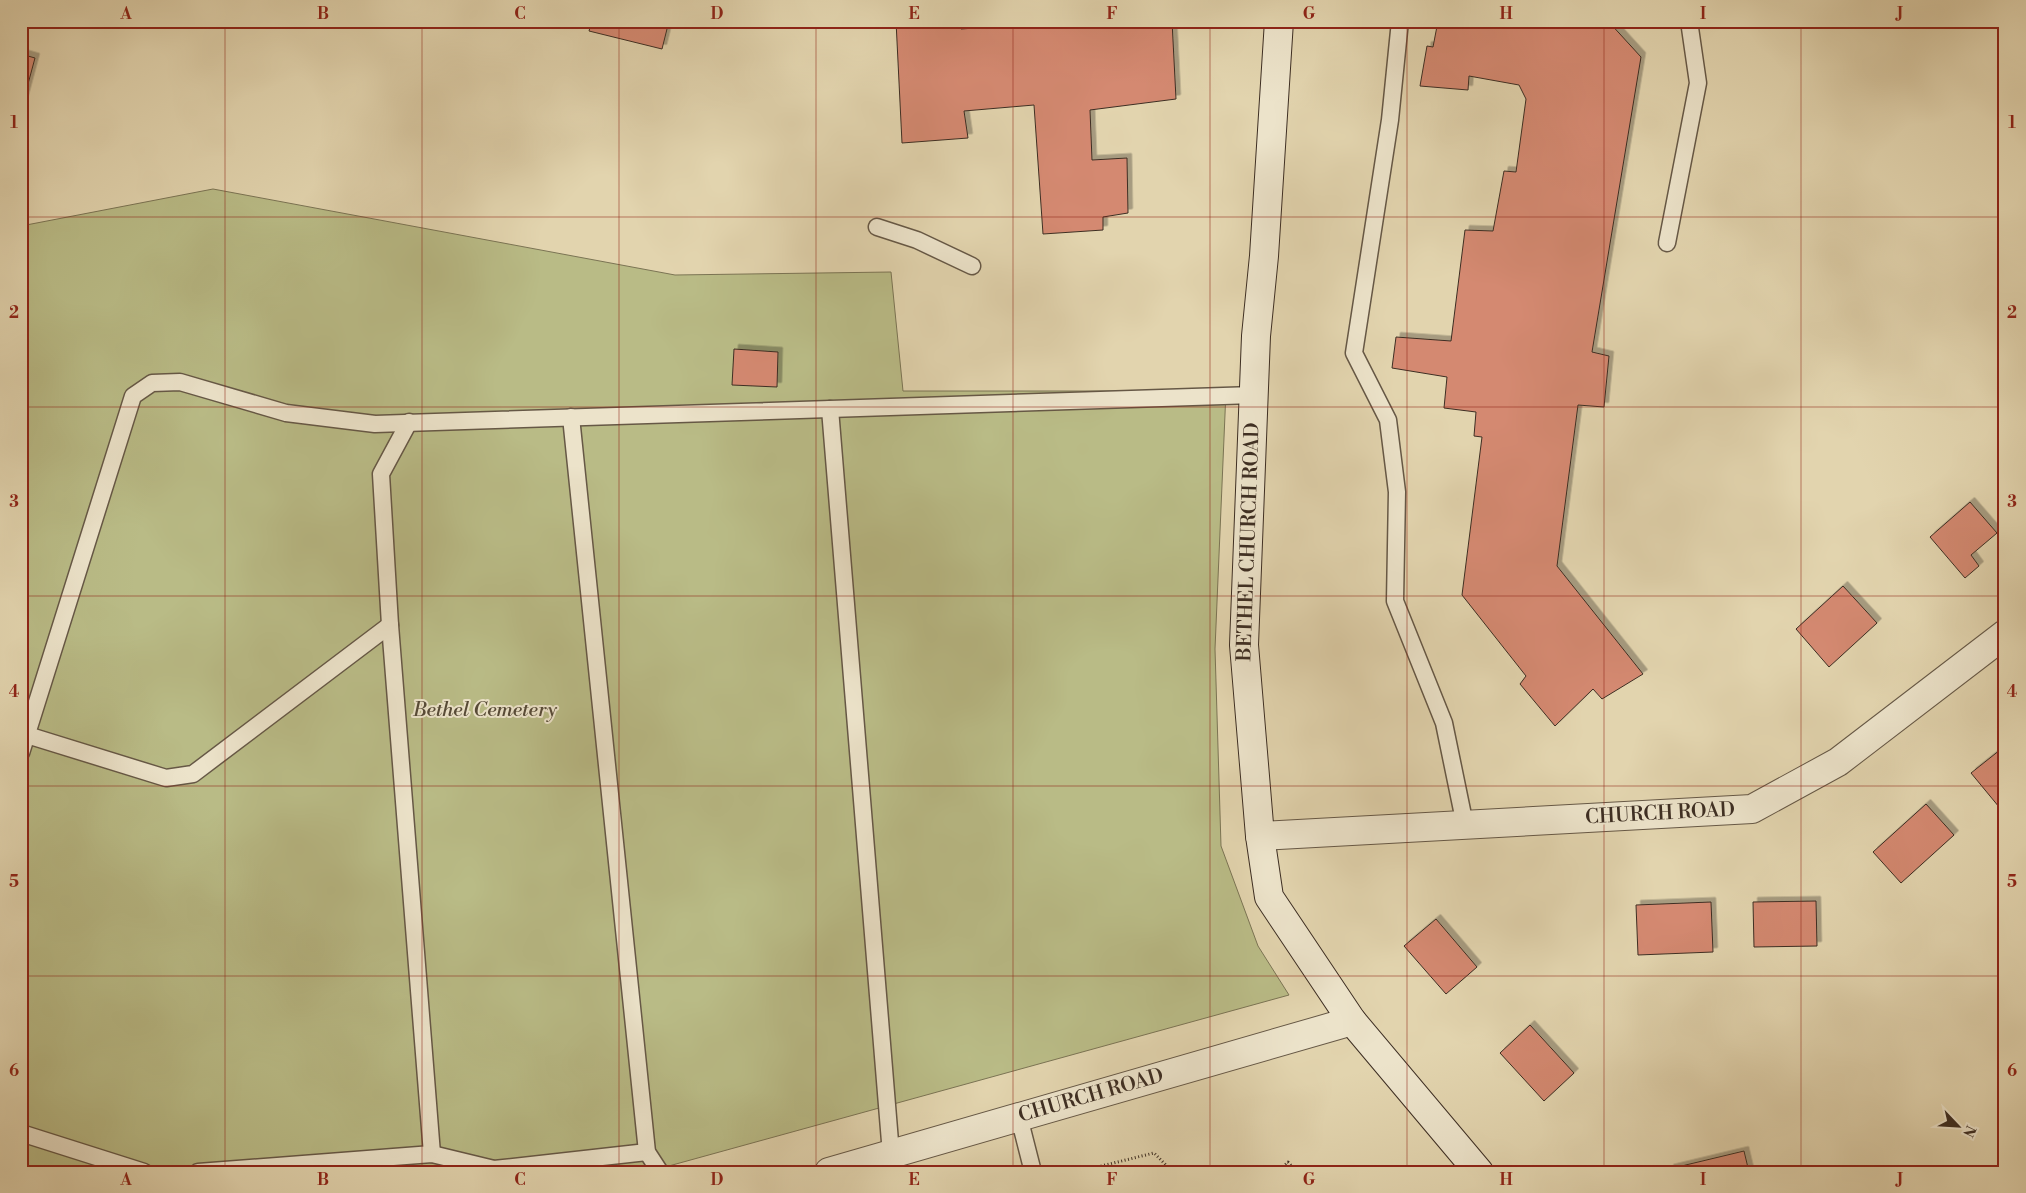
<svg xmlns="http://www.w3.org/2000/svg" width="2026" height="1193" viewBox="0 0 2026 1193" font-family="'Libre Bodoni',serif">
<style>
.green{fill:#b9bb86;stroke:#7b7454}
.building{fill:#d48971;stroke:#3d2e23;filter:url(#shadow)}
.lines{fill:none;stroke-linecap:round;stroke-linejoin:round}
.lane-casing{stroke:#665846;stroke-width:19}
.street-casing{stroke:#665846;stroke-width:30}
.secondary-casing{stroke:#3d2e23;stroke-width:30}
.path{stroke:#3d2e23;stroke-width:3;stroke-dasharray:1 2.5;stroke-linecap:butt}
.lane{stroke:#ece3ca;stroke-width:16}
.street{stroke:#ece3ca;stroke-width:28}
.secondary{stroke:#ece3ca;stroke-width:28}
.grid{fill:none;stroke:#8f2418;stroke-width:1;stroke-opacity:0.55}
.labels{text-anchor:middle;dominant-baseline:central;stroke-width:4;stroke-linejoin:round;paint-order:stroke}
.street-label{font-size:20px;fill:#3d2e23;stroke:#ece3ca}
.park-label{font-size:20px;font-style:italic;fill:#564a37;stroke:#ece3ca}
.neatline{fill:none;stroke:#8f2418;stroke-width:2}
.grid-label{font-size:16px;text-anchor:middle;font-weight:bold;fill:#8f2418}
</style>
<defs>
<filter id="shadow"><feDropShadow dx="4.5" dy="-4.5" stdDeviation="0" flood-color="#0004"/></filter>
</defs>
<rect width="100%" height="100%" fill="#e2d4ae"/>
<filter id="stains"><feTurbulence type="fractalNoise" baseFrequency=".004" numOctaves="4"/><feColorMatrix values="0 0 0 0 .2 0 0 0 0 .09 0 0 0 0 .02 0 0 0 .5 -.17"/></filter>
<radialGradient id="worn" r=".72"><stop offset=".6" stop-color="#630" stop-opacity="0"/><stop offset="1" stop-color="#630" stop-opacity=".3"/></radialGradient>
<!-- green -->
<polygon class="green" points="213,189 675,275 891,272 903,391 1226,391 1215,649 1221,846 1258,946 1289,995 647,1172 21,1172 21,226"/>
<!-- building -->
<g class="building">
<polygon points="592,21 669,21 662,49 589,31"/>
<polygon points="896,21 961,21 961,29 1069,21 1172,21 1176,99 1090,110 1092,160 1127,158 1128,213 1103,217 1103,230 1043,234 1034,105 964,111 968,138 902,143"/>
<polygon points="1438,21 1608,21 1641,57 1592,352 1609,356 1604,407 1578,405 1557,566 1643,674 1602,699 1593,689 1555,726 1520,684 1526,676 1462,595 1482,437 1474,436 1476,412 1444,408 1447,377 1392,368 1396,337 1451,341 1465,230 1493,231 1504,171 1516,172 1526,99 1519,85 1469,76 1468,90 1420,86 1427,46 1433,47"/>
<polygon points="21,54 35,58 21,110"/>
<polygon points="734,349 778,352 777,387 732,385"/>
<polygon points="1970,502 1997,533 1971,555 1979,566 1965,578 1930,537"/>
<polygon points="1843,586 1877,623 1829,667 1796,629"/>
<polygon points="2005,746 2005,813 2004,813 1971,773"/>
<polygon points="1926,804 1954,835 1901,883 1873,852"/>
<polygon points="1816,901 1817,946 1754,947 1753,902"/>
<polygon points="1711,902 1713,952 1638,955 1636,905"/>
<polygon points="1436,919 1477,967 1446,994 1404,946"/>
<polygon points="1530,1025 1574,1073 1544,1101 1500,1053"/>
<polygon points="1744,1151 1749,1172 1670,1172 1669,1169"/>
</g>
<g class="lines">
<defs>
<g id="lane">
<polyline points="1400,21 1390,120 1354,353 1388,420 1397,492 1395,601 1444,723 1465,825"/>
<polyline points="877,227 917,240 972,266"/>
<polyline points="1667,243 1698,83 1689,21"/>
<polyline points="830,409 891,1154"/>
<polyline points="571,417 647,1152 660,1172"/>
<polyline points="409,422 381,474 390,625 432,1154"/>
<polyline points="27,735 166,778 193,774 390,625"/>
<polyline points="21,753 133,396 152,383 180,382 286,413 375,424 1254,395"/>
<polyline points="1019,1117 1033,1172"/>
<polyline points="21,1133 144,1172"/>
<polyline points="198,1172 432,1154 494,1169 647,1152"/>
</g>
<g id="street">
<polyline points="1260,836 1752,809 1838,762 2005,634"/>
<polyline points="829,1172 1352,1021"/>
</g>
<polyline id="secondary" points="1279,21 1264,256 1256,336 1244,645 1260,836 1269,897 1352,1021 1479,1172"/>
</defs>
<!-- lane casing -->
<use href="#lane" class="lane-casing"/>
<!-- street casing -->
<use href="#street" class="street-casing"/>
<!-- secondary casing -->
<use href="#secondary" class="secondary-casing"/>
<!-- path -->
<g class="path">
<polyline points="1077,1172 1154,1153 1173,1172"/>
<polyline points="1278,1172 1288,1162 1297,1172"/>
</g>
<!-- lane -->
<use href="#lane" class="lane"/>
<!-- street -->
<use href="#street" class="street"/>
<!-- secondary -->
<use href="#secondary" class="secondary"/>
</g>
<!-- grid -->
<path class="grid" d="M225,21V1172M422,21V1172M619,21V1172M816,21V1172M1013,21V1172M1210,21V1172M1407,21V1172M1604,21V1172M1801,21V1172M21,217H2005M21,407H2005M21,596H2005M21,786H2005M21,976H2005"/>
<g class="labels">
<!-- street labels -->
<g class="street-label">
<text transform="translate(1249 542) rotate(-88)">BETHEL CHURCH ROAD</text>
<text transform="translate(1660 814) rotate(-3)">CHURCH ROAD</text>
<text transform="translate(1091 1096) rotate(-16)">CHURCH ROAD</text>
</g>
<!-- park labels -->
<g class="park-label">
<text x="485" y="710">Bethel Cemetery</text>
</g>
</g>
<!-- margin -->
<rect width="2026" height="1193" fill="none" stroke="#e2d4ae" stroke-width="55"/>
<!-- north arrow -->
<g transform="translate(1958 1126) rotate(115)" stroke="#ece3ca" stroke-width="4" paint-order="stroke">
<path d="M0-4L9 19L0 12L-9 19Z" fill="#3d2e23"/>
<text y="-8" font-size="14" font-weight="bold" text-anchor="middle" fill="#3d2e23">N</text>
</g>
<rect x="28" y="28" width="1970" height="1138" class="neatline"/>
<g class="grid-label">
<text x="126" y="19">A</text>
<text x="323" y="19">B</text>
<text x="520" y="19">C</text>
<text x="717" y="19">D</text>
<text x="914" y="19">E</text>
<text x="1112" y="19">F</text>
<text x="1309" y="19">G</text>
<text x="1506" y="19">H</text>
<text x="1703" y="19">I</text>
<text x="1900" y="19">J</text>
<text x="14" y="128">1</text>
<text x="2012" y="128">1</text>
<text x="14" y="318">2</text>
<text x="2012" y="318">2</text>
<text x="14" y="507">3</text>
<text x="2012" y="507">3</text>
<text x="14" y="697">4</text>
<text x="2012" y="697">4</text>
<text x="14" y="887">5</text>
<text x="2012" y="887">5</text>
<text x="14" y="1076">6</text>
<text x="2012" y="1076">6</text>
<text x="126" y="1185">A</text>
<text x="323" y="1185">B</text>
<text x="520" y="1185">C</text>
<text x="717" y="1185">D</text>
<text x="914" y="1185">E</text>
<text x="1112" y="1185">F</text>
<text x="1309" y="1185">G</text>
<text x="1506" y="1185">H</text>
<text x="1703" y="1185">I</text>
<text x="1900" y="1185">J</text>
</g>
<rect width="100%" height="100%" filter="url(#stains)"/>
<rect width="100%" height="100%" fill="url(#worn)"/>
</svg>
